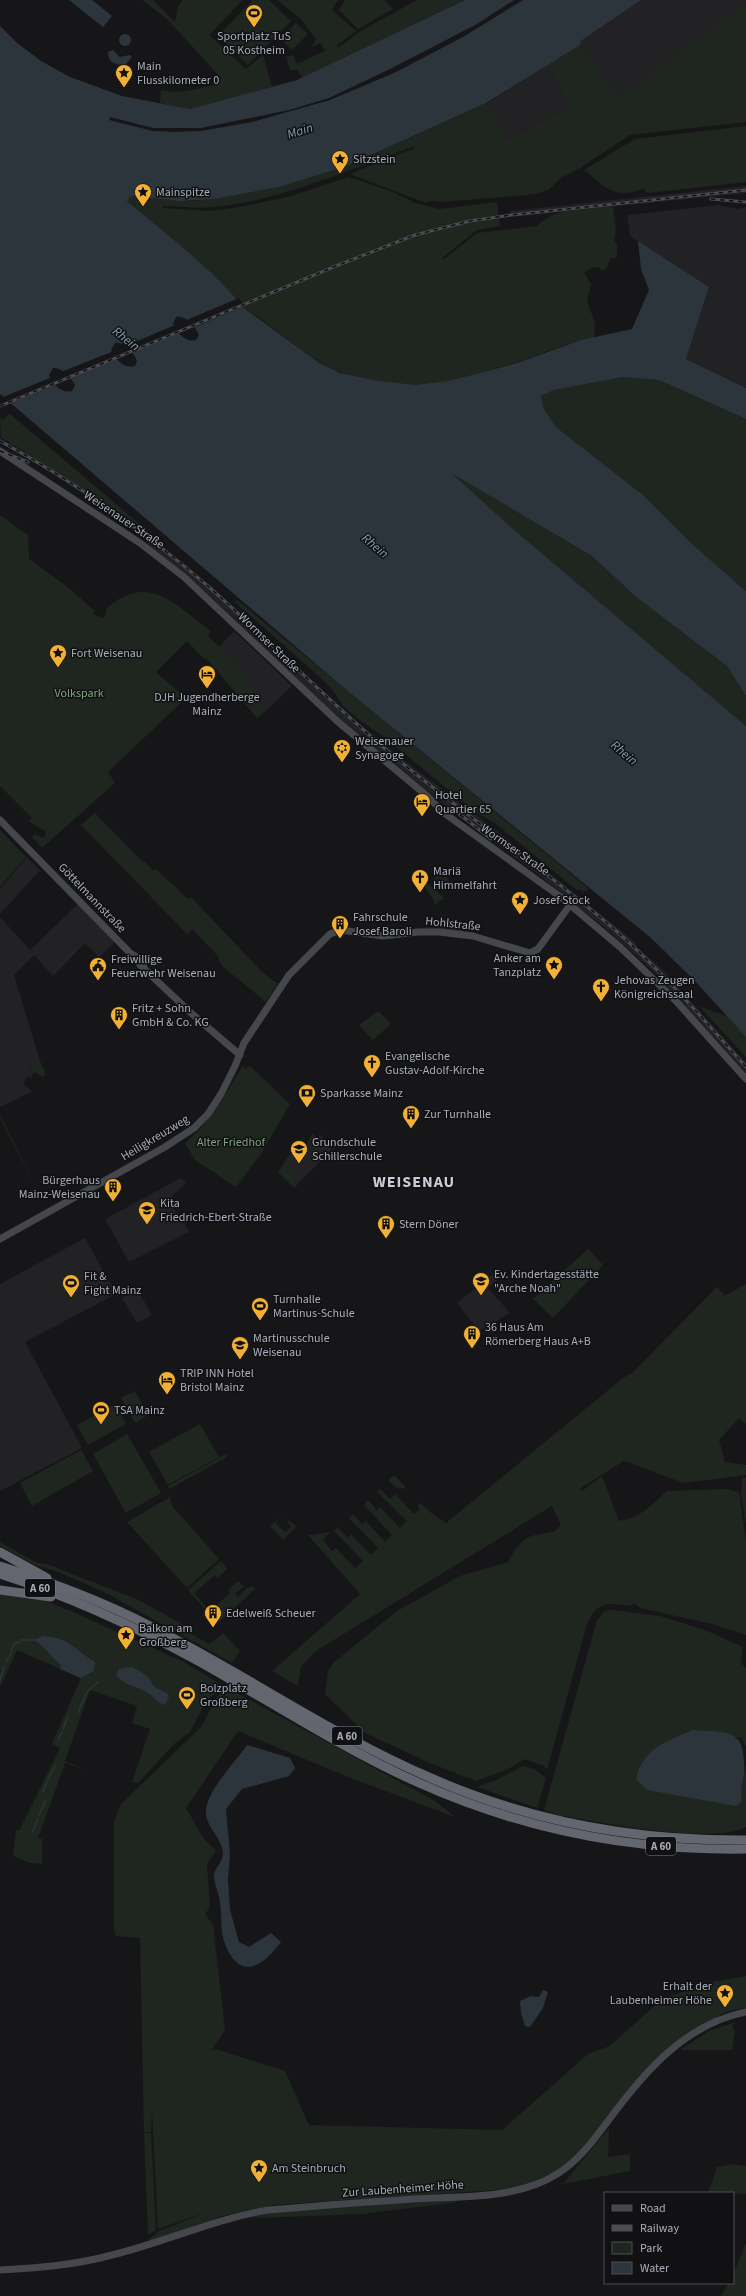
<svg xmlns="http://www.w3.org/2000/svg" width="746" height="2296" viewBox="0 0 746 2296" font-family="'Source Sans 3',sans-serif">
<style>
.built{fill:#222225}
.green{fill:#1e261f}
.water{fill:#2c353c;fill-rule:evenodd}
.pier{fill:#161618}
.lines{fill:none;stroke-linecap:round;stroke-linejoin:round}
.stream{stroke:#2c353c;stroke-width:1.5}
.secondary{stroke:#45474d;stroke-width:7}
.highway{stroke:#63666e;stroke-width:9}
.rail-casing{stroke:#4a4c52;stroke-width:3}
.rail{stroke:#111113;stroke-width:1.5;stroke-dasharray:4.5;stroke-linecap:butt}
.labels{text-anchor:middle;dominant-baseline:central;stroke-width:3;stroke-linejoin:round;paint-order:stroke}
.shield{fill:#111113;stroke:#7b7e86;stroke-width:1}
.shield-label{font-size:11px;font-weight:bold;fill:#a8adb8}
.poi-label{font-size:12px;fill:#a8adb8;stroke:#111113;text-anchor:start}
.street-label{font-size:12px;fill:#a8adb8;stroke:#111113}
.park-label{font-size:12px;fill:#7fa381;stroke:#111113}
.water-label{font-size:13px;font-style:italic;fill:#7f9bb3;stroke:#111113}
.district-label{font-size:16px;font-weight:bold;letter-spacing:1px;fill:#c9ccd4;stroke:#111113}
</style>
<rect width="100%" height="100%" fill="#161618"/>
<!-- built -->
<g class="built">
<polygon points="641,0 746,0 746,3 683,48 620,99 580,45 580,42"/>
<polygon points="547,65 570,105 508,140 486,104"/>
<polygon points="746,186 746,193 511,217 510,211"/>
<polygon points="719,205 738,209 746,207 746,388 686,359 709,287 630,236 627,215"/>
<polygon points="0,438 66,478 152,539 221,598 329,698 397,755 491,826 636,943 637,947 662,969 746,1063 746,1073 652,970 610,932 534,871 454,813 333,713 209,595 147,544 149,541 71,485 0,442"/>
<polygon points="234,631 292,686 269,708 244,682 249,677 219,647"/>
<polygon points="27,857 40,870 0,914 0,889"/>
<polygon points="440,874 443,878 446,877 453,885 443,892 432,879"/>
<polygon points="78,904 116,941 99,957 85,943 53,976 34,955 14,975 40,1061 32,1063 31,1072 23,1083 32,1092 0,1107 0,917 30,950"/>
<polygon points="313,1133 317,1138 321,1135 332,1149 294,1188 278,1172 291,1153 294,1155 299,1147 304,1149"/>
<polygon points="181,1178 186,1183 166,1202 181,1216 189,1232 129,1262 105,1219"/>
<polygon points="85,1238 116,1294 25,1342 82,1448 0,1491 0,1284"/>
<polygon points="498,1270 503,1275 488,1288 510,1313 479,1331 457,1303"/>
<polygon points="137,1289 152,1315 137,1323 122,1298"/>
<polygon points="742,1478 746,1478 746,1523 741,1496"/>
</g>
<!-- green -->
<g class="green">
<path d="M142,0H153L175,22L178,6L183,0H243L209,35L246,69L263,55L272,87L190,109L160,103L161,90C179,95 200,88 218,84L221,78L167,19Z"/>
<polygon points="253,0 269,0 291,21 248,65 218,36"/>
<polygon points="277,0 338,0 332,10 356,31 337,45 338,48 359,32 417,0 465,0 302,78 298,70 290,70 286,57 293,55 297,64 325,51 321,43 312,47 316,39 300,18"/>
<polygon points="345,0 384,0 393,9 358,29 339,10"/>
<path d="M746,3V122L630,135L580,168L561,178L548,190L536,194L443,202L429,201L426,203L350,174L415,148V146C348,169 285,200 214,207C197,209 180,206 163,206V208L208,211L240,207L291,196L349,177L393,192L415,203L439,209L497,202L500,226L477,230L442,258L443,260L477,233L537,226C555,207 589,209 613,206L616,231L614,241L617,243V257L610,259L606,269L601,271L599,267H593L584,273L591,284L587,301L595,323L594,338C565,342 537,357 508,365C480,373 451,383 423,385C394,388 341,377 318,361C292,344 270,324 244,308C212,268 166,234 127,201L131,196L192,201L279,187L344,167L486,103L508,140L570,105L547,65L580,45L620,98L683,48Z"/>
<polygon points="296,23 308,34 292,50 281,39"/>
<polygon points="188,76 189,83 175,85 174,77"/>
<path d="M746,126V182L648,193L643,189C613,200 606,187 584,170L635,139Z"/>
<polygon points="623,377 659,380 746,419 746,591 692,544 643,495 556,427 544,409 541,396 554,390"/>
<polygon points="8,414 10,414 150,533 1,437 0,417 3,420"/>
<polygon points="449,472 592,556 636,597 727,666 746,696 746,726 512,528"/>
<path d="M0,515L28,535L29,559L69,588L95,611L93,613L101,618L105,617L106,609C148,571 175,605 211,631L208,636L249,677L245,682L269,708L257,718L206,658L204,659L187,641L156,672L186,698L108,772L115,783L42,848L32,837L35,834L44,838L46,832L29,821L32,818L0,786Z"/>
<polygon points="237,600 589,889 583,892 582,890 577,890 496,824 475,812 387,739 361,721 342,705 332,689 324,681 235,602"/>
<polygon points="95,813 143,862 144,861 154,871 156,869 188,899 191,897 263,973 278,984 266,1002 222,966 217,955 192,929 187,934 81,825"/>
<polygon points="0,830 26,857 0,887"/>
<polygon points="422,882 431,886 444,898 433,906 434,901"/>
<path d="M460,925L463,932L410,930C427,925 444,929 460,925Z"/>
<polygon points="699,1006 728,1017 746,1037 746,1057"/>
<polygon points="378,1011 391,1024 373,1040 359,1025"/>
<polygon points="40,1061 45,1072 44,1077 34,1072 31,1078 28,1077 31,1072 32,1063"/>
<path d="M243,1065L245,1069L250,1066L290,1104L261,1154L236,1187L195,1160L185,1143C211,1121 226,1094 243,1065Z"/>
<polygon points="1,1116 39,1195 0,1118"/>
<polygon points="291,1153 288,1164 296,1170 294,1172 300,1178 292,1185 278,1172"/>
<polygon points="588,1249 603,1265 553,1318 533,1299"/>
<path d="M746,1284V1424L739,1418L719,1440L725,1462L746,1465V1475L684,1483L624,1461L579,1489L582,1491L602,1476L619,1521C644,1516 649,1506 667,1491L726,1489L739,1492L746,1541V1635L712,1624L640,1608L634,1603L632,1606C609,1603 597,1600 587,1624L547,1770L544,1766L525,1759L508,1769L476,1781L430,1763L365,1733L325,1694L328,1672L333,1663L397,1611L460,1576L508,1562C521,1537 528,1535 554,1532L561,1525L552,1506L316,1651L301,1666L298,1686L272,1671L360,1594L307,1534L311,1535L330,1532L323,1540L332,1551L336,1548L355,1568L363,1561L334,1531L338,1527L348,1538L351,1535L371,1555L378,1548L349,1518L353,1514L362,1524L366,1521L385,1542L392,1535L364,1505L368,1500L377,1510L380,1507L400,1528L407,1521L377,1492L380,1489L390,1499L395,1494L414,1514L420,1509L417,1506L421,1503L430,1512L446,1523L623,1378L632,1373L717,1287L725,1296Z"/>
<polygon points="135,1391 148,1415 135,1423 121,1398"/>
<polygon points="115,1404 126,1424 88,1445 77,1425"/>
<polygon points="200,1424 219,1457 168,1485 149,1452"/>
<polygon points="127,1434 161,1493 126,1513 93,1454"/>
<polygon points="81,1450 93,1471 32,1506 20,1483"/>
<polygon points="226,1454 227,1457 169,1489 168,1486"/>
<polygon points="394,1475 405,1486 404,1489 395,1487 388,1480"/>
<polygon points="170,1497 172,1506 219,1559 187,1588 127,1522"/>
<polygon points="284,1514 275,1523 286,1532 291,1527 287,1522 289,1520 296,1527 283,1540 270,1526"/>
<polygon points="0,1542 37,1563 47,1564 139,1600 191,1629 188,1632 209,1644 223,1633 240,1651 232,1663 106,1593 56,1571 35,1565 0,1546"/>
<polygon points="221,1561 227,1569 217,1578 215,1575 194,1593 210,1611 230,1593 228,1590 238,1581 244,1587 235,1593 238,1597 247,1588 253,1586 255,1589 218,1623 188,1590"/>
<polygon points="0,1592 43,1600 71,1611 184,1662 220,1684 216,1693 207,1700 190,1732 175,1743 138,1783 132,1782 150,1729 132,1723 137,1706 90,1690 65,1761 89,1771 65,1763 38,1838 42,1839 42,1864 30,1863 13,1856 16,1830 19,1831 60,1748 52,1744 81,1678 17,1650 0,1687"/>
<path d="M613,1610L660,1616L705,1630L743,1647L741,1663L746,1668V1747L742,1738L693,1730L742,1801L740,1791L746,1765V1827C714,1845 597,1822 558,1815L544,1810L597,1620L605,1611Z"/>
<polygon points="226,1687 435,1801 455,1817 348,1777 238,1731 186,1808 204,1839 216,1851 207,1864 210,1907 205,1914 213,1925 225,2030 211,2051 216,2049 285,2071 309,2125 502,2130 588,2054 610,2046 662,1999 712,1982 746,1976 746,2008 725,2012 668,2048 588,2143 561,2169 523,2186 508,2189 273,2205 223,2216 150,2241 148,2240 159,2231 207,2212 158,2229 152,2111 151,2132 144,2132 140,1938 116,1936 114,1933 114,1821 121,1804 201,1727 217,1697"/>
<polygon points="523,1766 534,1769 546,1778 537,1808 477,1787 494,1781"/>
<polygon points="735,2022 732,2026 735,2032 732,2050 680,2050 709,2031"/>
<polygon points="609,2128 608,2157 630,2154 630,2171 563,2184"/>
<polygon points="144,2133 151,2133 156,2230 148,2235"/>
<polygon points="733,2164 746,2166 746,2194 708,2193 717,2167"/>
<polygon points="450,2200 458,2202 362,2214 259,2218 245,2217 292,2210"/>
<polygon points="746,2243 746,2296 721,2296 729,2283 733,2283 733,2275"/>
</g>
<!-- water -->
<g class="water">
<polygon points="69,0 92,0 112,16 103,27"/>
<path d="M465,0H514L477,24L392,68L329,98L289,110L201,128H153L110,117L109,120L153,131L175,132L201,131L252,122L330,100L394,73L463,37L523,0H641L581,41L580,45L486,103L344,167L279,187L213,199L181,201L131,196L127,201C166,234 212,268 244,308L318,362L340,373L378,381L416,385L448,381L480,373L517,363L581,340L632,329L649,290L641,269L638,241L709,287L686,359L746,388V419L659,380L623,377L554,390L541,396L544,409L556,427L643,495L692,544L746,591V696L727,666L636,597L592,556L451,473L512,528L746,726V1037L695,981L651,938L344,688L0,394V26L16,42L41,61L70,77L122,96L190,109L297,80ZM176,317C186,315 196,327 199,335L196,340C186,343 177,333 173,324ZM115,343C125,341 134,353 137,361L135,366C124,369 115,359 111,350ZM53,368C62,367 71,377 75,385L72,391C62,394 52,384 49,375Z"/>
<circle cx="125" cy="40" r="6"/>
<path d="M113,50L120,57L130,55L132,57L126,64C116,66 108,63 108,52Z"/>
<path d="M43,1636C71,1638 74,1650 95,1662L94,1671L81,1678L60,1669L61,1665C50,1657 45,1646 34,1640Z"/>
<path d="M131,1667L138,1670L149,1678L154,1687L167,1693L169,1697L165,1705C157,1703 156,1699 150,1694C138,1686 128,1687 116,1676L119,1669Z"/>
<path d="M693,1730C730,1733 746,1727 744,1774C742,1785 740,1791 742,1801L736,1806L647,1790L636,1779C643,1748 667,1741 693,1730Z"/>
<path d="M247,1745L290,1758L295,1768L289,1776L242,1789L226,1809L230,1854L228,1880L230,1910L239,1942L249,1947L271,1933L281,1942C264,1965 240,1983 225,1944C220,1932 222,1915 220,1902C219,1893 214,1884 214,1875C215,1868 223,1861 223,1853C222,1836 204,1827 206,1809C209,1789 235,1762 247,1745Z"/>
<polygon points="543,1990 548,1992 543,2008 530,2027 525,2026 521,2013 520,2001 531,1996 539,1997"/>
</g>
<!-- pier -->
<g class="pier">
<polygon points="239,298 245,306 193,328 184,321"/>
<polygon points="175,325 181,332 131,353 123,347"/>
<polygon points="114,351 119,358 69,379 61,372"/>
<polygon points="52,377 58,384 9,404 1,398"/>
</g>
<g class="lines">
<!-- stream -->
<g class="stream">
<polyline points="21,1640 34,1640"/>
<polyline points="11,1651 15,1643 20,1642"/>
<polyline points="6,1662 11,1653"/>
<polyline points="2,1675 4,1666"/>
<polyline points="0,1680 1,1676"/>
<polyline points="87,1692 98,1682"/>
<polyline points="78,1713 86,1694"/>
<polyline points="63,1729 68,1716"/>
<polyline points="58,1740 62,1732"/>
<polyline points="48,1779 55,1766"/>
<polyline points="43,1792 47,1782"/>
<polyline points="39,1815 46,1800"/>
<polyline points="32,1833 38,1819"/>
</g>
<!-- secondary -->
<g class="secondary">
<polyline points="0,451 140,543 184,577 337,721 426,795 444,813 562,898 620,947 675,1000 746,1079"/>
<polyline points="0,820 130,953 140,959 144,967"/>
<polyline points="140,965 191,1013 240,1055"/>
<polyline points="0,1239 165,1147 194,1128 208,1114 221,1094 235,1066 244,1043 289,975 330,934 341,930 383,936 418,932 439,932 473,936 530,953 538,949 570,905"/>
<path d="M0,2270C38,2268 75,2265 112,2255C165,2242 214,2219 268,2210C316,2206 365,2202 413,2199C460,2196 516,2200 557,2174C580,2160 595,2138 611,2117C646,2070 686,2024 746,2012"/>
</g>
<!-- highway -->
<g class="highway">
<polyline points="0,1552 47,1578"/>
<path d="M0,1566C51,1582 102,1601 150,1626C245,1674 333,1736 431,1778C531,1822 637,1841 746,1840"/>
<path d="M0,1574C69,1596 136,1627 200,1662C273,1703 343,1749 419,1783C522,1829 634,1851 746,1849"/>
<polyline points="0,1590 51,1597"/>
</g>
<defs>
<g id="rail">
<polyline points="711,199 746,202"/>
<polyline points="0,406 336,266 415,235 470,221 511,215 746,190"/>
<path d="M0,441C74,481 145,532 209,587C270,641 327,700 390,753C463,814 542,867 614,929C662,971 704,1020 746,1067"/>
<polyline points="0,451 28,462"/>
<polyline points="453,809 491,839"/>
</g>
</defs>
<!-- rail casing -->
<use href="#rail" class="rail-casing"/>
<!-- rail -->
<use href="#rail" class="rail"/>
</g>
<!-- icons -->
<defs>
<symbol id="stadium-pin" viewBox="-11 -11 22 30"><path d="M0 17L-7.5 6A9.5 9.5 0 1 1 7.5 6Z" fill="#f2b134" stroke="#111113"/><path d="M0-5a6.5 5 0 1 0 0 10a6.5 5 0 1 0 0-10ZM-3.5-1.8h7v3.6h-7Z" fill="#111"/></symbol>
<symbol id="sight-pin" viewBox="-11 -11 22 30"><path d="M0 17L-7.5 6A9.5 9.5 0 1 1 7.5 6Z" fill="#f2b134" stroke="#111113"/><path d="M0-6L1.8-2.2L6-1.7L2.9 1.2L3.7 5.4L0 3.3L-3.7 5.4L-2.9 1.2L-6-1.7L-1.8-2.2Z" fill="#111"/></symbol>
<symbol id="hotel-pin" viewBox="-11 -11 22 30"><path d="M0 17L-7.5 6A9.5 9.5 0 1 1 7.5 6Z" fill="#f2b134" stroke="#111113"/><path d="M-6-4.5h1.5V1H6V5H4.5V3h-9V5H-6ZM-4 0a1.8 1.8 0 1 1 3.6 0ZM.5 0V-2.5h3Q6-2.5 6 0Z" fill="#111"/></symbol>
<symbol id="synagogue-pin" viewBox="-11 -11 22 30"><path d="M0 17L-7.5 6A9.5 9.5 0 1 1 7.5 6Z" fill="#f2b134" stroke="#111113"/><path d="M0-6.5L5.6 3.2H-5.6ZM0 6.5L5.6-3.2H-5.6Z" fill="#111"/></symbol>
<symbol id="church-pin" viewBox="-11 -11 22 30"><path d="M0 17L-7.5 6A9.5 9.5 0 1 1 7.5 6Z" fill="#f2b134" stroke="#111113"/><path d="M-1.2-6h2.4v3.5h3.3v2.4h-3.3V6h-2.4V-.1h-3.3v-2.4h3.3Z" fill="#111"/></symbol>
<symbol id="building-pin" viewBox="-11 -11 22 30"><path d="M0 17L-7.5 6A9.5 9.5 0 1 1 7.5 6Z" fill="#f2b134" stroke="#111113"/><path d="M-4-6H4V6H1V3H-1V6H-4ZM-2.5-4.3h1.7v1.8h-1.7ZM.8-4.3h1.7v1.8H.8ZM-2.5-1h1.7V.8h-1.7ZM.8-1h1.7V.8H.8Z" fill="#111"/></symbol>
<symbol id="civic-pin" viewBox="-11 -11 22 30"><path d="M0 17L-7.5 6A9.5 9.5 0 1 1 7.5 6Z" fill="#f2b134" stroke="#111113"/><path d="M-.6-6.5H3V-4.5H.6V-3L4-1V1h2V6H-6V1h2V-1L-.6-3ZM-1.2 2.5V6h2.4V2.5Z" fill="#111"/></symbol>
<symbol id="bank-pin" viewBox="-11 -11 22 30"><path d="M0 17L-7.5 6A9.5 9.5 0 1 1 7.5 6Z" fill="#f2b134" stroke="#111113"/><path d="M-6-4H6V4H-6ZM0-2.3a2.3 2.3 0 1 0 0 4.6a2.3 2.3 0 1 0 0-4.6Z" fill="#111"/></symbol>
<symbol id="school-pin" viewBox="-11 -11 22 30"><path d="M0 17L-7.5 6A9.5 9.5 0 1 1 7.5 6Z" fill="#f2b134" stroke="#111113"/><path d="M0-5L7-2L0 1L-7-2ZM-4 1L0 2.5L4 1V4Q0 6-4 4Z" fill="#111"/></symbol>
</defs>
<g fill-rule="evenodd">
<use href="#stadium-pin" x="244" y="3" width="20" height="27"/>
<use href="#sight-pin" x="114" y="63" width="20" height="27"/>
<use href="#sight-pin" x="330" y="149" width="20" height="27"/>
<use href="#sight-pin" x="133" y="182" width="20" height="27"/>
<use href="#sight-pin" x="48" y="643" width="20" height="27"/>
<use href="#hotel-pin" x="197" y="664" width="20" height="27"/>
<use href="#synagogue-pin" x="332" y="738" width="20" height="27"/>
<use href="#hotel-pin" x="412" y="792" width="20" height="27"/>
<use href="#church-pin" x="410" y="868" width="20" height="27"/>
<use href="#sight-pin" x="510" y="890" width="20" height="27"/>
<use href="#building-pin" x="330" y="914" width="20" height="27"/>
<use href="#sight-pin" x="544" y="955" width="20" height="27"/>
<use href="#civic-pin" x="88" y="956" width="20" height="27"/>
<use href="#church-pin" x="591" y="977" width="20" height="27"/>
<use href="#building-pin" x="109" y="1005" width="20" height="27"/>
<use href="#church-pin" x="362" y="1053" width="20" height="27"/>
<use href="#bank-pin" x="297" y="1083" width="20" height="27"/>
<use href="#building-pin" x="401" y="1104" width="20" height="27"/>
<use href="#school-pin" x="289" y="1139" width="20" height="27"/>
<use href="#building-pin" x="103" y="1177" width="20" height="27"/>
<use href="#school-pin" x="137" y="1200" width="20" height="27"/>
<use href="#building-pin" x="376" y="1214" width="20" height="27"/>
<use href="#school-pin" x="471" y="1271" width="20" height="27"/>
<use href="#stadium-pin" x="61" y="1273" width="20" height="27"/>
<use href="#stadium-pin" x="250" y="1296" width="20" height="27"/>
<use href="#building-pin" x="462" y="1324" width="20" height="27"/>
<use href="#school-pin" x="230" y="1335" width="20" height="27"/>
<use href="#hotel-pin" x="157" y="1370" width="20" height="27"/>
<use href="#stadium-pin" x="91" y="1400" width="20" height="27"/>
<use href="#building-pin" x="203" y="1603" width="20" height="27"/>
<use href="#sight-pin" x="116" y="1625" width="20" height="27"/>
<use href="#stadium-pin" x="177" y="1685" width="20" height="27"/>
<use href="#sight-pin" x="715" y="1983" width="20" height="27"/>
<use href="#sight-pin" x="249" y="2158" width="20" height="27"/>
</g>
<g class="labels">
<!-- shield labels -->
<g class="shield">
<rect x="25" y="1579" width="30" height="18" rx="3"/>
<rect x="332" y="1727" width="30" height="18" rx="3"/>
<rect x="646" y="1837" width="30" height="18" rx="3"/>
</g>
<g class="shield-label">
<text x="40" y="1588">A 60</text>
<text x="347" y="1736">A 60</text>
<text x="661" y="1846">A 60</text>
</g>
<!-- poi labels -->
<g class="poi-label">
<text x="254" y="36" text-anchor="middle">Sportplatz TuS<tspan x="254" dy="14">05 Kostheim</tspan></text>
<text x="137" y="66">Main<tspan x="137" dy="14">Flusskilometer 0</tspan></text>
<text x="353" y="159">Sitzstein</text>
<text x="156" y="192">Mainspitze</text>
<text x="71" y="653">Fort Weisenau</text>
<text x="207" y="697" text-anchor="middle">DJH Jugendherberge<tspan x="207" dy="14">Mainz</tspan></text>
<text x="355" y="741">Weisenauer<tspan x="355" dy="14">Synagoge</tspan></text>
<text x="435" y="795">Hotel<tspan x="435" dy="14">Quartier 65</tspan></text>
<text x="433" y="871">Mariä<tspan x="433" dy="14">Himmelfahrt</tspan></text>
<text x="533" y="900">Josef Stock</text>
<text x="353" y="917">Fahrschule<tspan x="353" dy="14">Josef Baroli</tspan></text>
<text x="541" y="958" text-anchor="end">Anker am<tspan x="541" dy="14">Tanzplatz</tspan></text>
<text x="111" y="959">Freiwillige<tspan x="111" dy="14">Feuerwehr Weisenau</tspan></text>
<text x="614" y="980">Jehovas Zeugen<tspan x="614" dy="14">Königreichssaal</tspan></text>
<text x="132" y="1008">Fritz + Sohn<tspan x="132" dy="14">GmbH &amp; Co. KG</tspan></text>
<text x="385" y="1056">Evangelische<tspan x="385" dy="14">Gustav-Adolf-Kirche</tspan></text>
<text x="320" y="1093">Sparkasse Mainz</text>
<text x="424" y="1114">Zur Turnhalle</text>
<text x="312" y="1142">Grundschule<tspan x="312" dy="14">Schillerschule</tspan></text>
<text x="100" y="1180" text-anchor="end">Bürgerhaus<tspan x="100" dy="14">Mainz-Weisenau</tspan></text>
<text x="160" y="1203">Kita<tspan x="160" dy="14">Friedrich-Ebert-Straße</tspan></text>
<text x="399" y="1224">Stern Döner</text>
<text x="494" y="1274">Ev. Kindertagesstätte<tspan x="494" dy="14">"Arche Noah"</tspan></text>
<text x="84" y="1276">Fit &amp;<tspan x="84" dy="14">Fight Mainz</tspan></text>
<text x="273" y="1299">Turnhalle<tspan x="273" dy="14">Martinus-Schule</tspan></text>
<text x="485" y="1327">36 Haus Am<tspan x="485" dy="14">Römerberg Haus A+B</tspan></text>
<text x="253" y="1338">Martinusschule<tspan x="253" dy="14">Weisenau</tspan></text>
<text x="180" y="1373">TRIP INN Hotel<tspan x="180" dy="14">Bristol Mainz</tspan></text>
<text x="114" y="1410">TSA Mainz</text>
<text x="226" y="1613">Edelweiß Scheuer</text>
<text x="139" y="1628">Balkon am<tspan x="139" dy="14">Großberg</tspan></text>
<text x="200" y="1688">Bolzplatz<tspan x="200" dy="14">Großberg</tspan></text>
<text x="712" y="1986" text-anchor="end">Erhalt der<tspan x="712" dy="14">Laubenheimer Höhe</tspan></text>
<text x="272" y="2168">Am Steinbruch</text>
</g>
<!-- street labels -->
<g class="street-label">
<text transform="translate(124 520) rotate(34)">Weisenauer Straße</text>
<text transform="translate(269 643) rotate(44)">Wormser Straße</text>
<text transform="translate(515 850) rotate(35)">Wormser Straße</text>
<text transform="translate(92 898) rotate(46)">Göttelmannstraße</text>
<text transform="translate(453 924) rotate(6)">Hohlstraße</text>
<text transform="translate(155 1138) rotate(-31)">Heiligkreuzweg</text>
<text transform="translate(403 2189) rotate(-4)">Zur Laubenheimer Höhe</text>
</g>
<!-- park labels -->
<g class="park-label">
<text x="79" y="693">Volkspark</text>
<text x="231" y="1142">Alter Friedhof</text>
</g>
<!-- water labels -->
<g class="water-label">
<text transform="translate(300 131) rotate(-18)">Main</text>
<text transform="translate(126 339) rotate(38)">Rhein</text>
<text transform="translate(375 546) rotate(40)">Rhein</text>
<text transform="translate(624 753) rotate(40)">Rhein</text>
</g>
<!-- district labels -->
<g class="district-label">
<text x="414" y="1182">WEISENAU</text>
</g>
</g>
<!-- legend -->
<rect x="604" y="2192" width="130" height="92" fill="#111113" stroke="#4d4f55"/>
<rect x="612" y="2205" width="20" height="6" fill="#45474d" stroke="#4d4f55"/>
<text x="640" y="2212" font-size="12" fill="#a8adb8">Road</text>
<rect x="612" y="2225" width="20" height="6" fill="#4a4c52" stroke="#4d4f55"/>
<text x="640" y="2232" font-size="12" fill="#a8adb8">Railway</text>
<rect x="612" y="2242" width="20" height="12" fill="#1e261f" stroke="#4d4f55"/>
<text x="640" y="2252" font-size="12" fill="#a8adb8">Park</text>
<rect x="612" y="2262" width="20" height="12" fill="#2c353c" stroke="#4d4f55"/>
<text x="640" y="2272" font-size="12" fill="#a8adb8">Water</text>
</svg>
